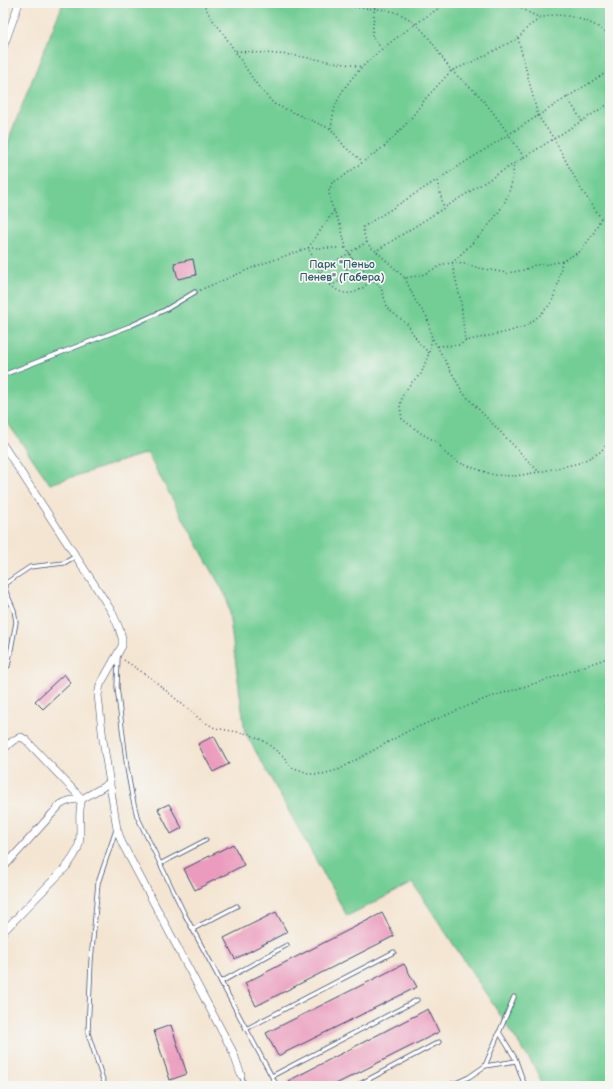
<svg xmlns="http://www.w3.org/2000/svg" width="613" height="1089" viewBox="0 0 613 1089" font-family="'Balsamiq Sans',sans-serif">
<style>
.green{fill:#73ce95;stroke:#477e7a}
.building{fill:#eb9bbd}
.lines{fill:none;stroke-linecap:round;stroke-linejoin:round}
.service-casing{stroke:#3c4a6f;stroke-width:5}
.minor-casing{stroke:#3c4a6f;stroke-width:8}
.path{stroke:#3c4a6f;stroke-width:1.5;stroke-dasharray:1 3;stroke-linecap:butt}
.service{stroke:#fff;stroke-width:3.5}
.minor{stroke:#fff;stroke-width:7}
.labels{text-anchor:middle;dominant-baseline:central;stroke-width:3.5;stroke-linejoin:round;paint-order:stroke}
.park-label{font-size:11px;fill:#31576c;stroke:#f6f6f2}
</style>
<rect width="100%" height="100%" fill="#f6f6f2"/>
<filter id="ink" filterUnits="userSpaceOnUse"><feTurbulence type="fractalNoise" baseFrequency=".025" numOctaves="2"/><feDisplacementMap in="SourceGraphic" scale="8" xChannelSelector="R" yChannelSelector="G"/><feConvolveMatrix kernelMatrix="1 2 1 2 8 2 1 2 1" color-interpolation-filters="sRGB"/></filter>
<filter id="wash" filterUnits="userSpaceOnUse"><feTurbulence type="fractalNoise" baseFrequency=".012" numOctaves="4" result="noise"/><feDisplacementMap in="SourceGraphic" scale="16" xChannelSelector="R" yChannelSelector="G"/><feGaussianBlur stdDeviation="0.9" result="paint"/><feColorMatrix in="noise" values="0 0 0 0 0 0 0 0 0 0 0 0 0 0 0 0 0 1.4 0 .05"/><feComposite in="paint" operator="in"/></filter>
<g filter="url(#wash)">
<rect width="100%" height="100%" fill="#f4e5d2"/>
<!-- green -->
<polygon class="green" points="63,3 610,3 610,1086 541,1086 539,1074 413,883 347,916 245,732 227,598 147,453 50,484 3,416 3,166 11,133"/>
<g id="blocks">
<!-- building -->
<g class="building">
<polygon points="193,259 196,275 178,279 174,263"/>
<polygon points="64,674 71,683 43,709 35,701"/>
<polygon points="214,736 229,764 213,772 198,744"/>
<polygon points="169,804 182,828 171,834 158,809"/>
<polygon points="233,844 244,865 195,890 184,869"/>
<polygon points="276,912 287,932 235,959 224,938"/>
<polygon points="382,913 394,936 256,1006 245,983"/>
<polygon points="404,964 417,987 278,1056 266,1033"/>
<polygon points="428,1009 439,1032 332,1086 290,1086 288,1081"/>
<polygon points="171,1025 187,1074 170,1080 154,1031"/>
</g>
</g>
</g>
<g filter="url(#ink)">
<use href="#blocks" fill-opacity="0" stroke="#3c4a6f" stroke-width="1"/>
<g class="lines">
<defs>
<g id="service">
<polyline points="3,375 130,326 165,310 195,292"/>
<polyline points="3,577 6,592 14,610 16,622 8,666"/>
<polyline points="3,585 30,567 64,563 76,556"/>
<polyline points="118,657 117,687 127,768 132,796 137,816 185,915 277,1086"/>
<polyline points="607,705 610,698"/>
<polyline points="160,864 206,840"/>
<polyline points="193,929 237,906"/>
<polyline points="221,982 287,945"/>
<polyline points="246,1029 394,952"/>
<polyline points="499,1032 515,1058 525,1086"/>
<polyline points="485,1066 514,997"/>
<polyline points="241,1075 245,1086"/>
<polyline points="272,1076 417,1000"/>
<polyline points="105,1086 88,1033 91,961 98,883 116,830"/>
<polyline points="356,1086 439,1042"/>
<polyline points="444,1086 456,1083 469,1077 485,1066 516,1061"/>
</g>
<g id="minor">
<polyline points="3,48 19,3"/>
<polyline points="3,445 94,584 112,612 119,628 122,638 122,646 100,685 98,695 103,740 117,829 122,843 233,1052 241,1075"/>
<path d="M3,750C8,745 14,738 21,737L26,740L82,799C73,799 67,800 60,805L3,868"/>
<path d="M3,932L67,866C72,859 78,852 79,844C82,829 77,814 82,799L103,787L110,782"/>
</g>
</defs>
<!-- service casing -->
<use href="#service" class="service-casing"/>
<!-- minor casing -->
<use href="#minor" class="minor-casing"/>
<!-- path -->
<g class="path">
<polyline points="203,3 211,18 221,30 257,85 274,104 331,129 345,147 362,161"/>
<path d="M343,3C359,12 383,5 402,15C420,24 431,40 441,56C445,61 448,67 452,71C462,81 474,89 483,100C498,118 511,138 524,157"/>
<polyline points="375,3 372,36 381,48"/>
<path d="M511,3C520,7 530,14 539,17C544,18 550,15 555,15C573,15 596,23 610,35"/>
<polyline points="518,38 538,116 554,139 581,189 601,218"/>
<polyline points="236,51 291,55 363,67"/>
<path d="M610,70L363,227C364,238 367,246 376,251L610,103"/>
<polyline points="567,97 582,121"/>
<path d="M331,128C332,122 333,114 335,107C349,65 411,28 446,3"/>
<polyline points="437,181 444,208"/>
<path d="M334,211L308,248C319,267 333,306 361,289C365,287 368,282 371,278L351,256L346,248L341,227L330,201L329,191L332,183L341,178L385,146L408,122L426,98L451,71L479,59L518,38L529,26L541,18"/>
<polyline points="377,252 405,278 422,275 444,264 452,263 466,264 479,268 507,273 524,270 535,265 549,264 562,261 581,251 593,234 601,218 610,213"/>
<polyline points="308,278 367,242"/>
<polyline points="371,278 381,288 388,309 407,324 419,343 429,353"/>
<polyline points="405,278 416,302 427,317 432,338 429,353 421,374 412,382 403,394 400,406 402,419 422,434 437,442 446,454 457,462 494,475 515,476 539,472 579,463 599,453 610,441"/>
<path d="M330,285C345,282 346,270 351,257"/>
<polyline points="200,290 259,265 308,248 346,248"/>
<polyline points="433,339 463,393 539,472"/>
<polyline points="465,341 507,332 526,326 540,315 552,302 558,284 562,261"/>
<path d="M438,346L460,345L465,341L461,302L452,263C473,242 504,215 511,185C513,178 513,171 514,164"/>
<polyline points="124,660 151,678 201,720 215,728 249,734 264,741 283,756 291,767 311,774 322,774 338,770 408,731 487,698 546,680 610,657"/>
</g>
<!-- service -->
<use href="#service" class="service"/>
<!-- minor -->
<use href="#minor" class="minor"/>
</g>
</g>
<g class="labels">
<!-- park labels -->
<g class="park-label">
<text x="342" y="264">Парк "Пеньо<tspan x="342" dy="13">Пенев" (Габера)</tspan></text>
</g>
</g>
<!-- margin -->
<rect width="613" height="1089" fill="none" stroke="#f6f6f2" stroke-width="16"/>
</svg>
